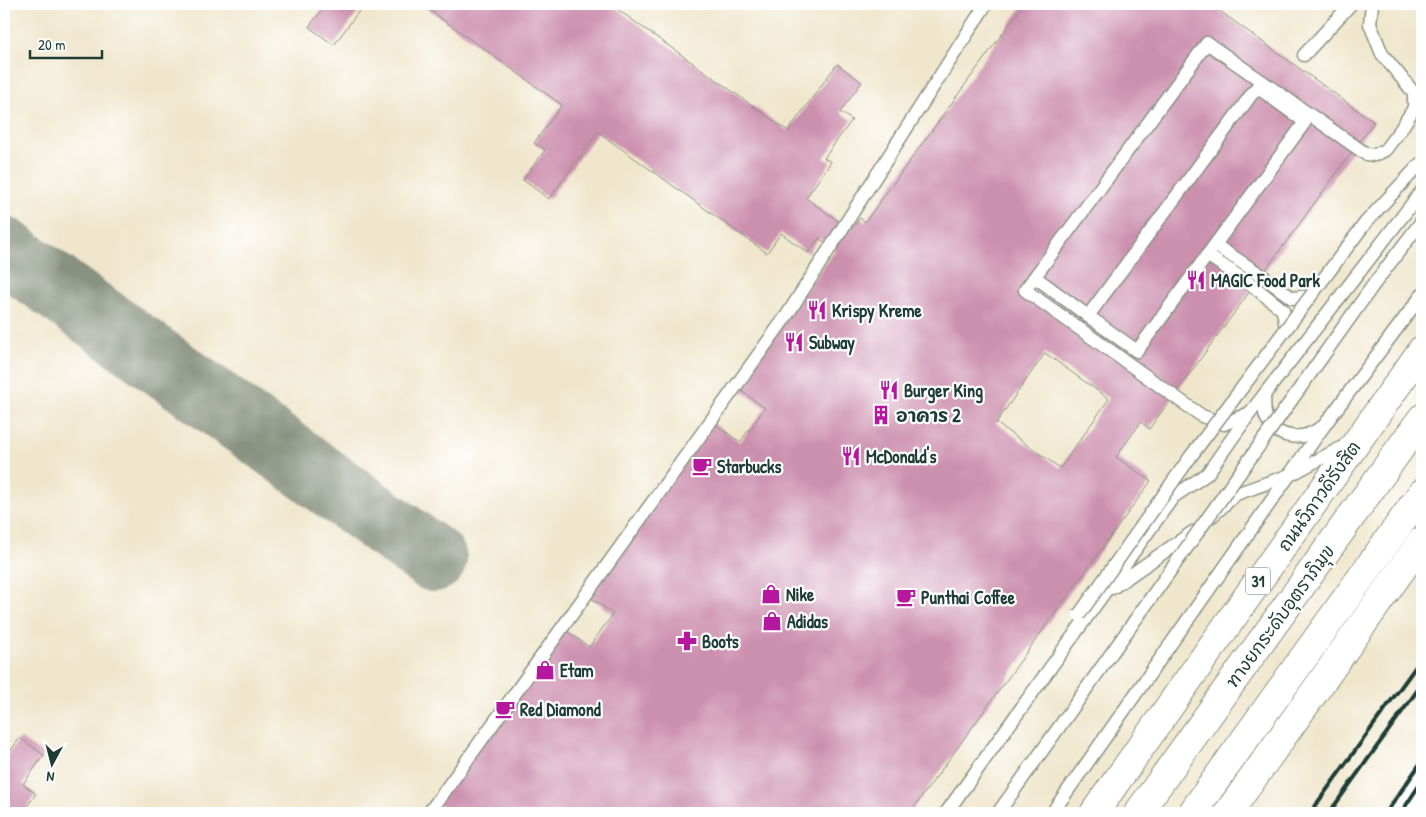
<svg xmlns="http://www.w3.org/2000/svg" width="1426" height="817" viewBox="0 0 1426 817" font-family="'Patrick Hand','Playpen Sans Thai',sans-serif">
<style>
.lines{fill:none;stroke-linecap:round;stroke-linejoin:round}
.taxiway{stroke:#889280;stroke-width:66}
.building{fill:#cc90af;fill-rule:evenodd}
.lane-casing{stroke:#889280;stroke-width:15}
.secondary-casing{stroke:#889280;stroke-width:30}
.highway-casing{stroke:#889280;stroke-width:30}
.lane{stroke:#fff;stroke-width:12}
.secondary{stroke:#fff;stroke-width:28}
.highway{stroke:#fff;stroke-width:28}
.rail{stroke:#1f3d34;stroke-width:4}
.lane-bridge-casing{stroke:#889280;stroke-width:15;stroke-linecap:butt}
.lane-bridge{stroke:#fff;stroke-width:12}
.labels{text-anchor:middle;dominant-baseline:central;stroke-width:4.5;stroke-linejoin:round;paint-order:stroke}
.shield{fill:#fff;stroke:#627771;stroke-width:1}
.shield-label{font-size:16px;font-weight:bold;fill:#1f3d34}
.poi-label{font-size:18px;font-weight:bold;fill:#1f3d34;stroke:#fff;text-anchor:start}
.street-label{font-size:18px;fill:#1f3d34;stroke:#fff}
</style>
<rect width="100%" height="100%" fill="#fff"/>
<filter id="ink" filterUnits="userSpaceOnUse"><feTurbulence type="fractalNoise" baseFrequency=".02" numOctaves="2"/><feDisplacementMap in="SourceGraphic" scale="10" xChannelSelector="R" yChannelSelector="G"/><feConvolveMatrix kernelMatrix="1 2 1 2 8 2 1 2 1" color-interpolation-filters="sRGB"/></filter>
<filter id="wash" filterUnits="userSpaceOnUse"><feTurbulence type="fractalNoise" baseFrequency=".0096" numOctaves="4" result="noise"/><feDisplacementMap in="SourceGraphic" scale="20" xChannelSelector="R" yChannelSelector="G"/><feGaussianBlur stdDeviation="1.12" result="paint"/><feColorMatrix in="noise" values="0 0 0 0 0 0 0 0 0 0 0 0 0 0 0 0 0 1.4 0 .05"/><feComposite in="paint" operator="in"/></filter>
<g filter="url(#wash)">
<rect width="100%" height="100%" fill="#f0e6cc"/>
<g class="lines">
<!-- taxiway -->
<polyline class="taxiway" points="4,250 434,559"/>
</g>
<g id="blocks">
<!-- building -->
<g class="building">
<polygon points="326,4 364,4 334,45 309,27"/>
<path d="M421,4H610L788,131L837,64L862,82L840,112L852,120L824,158L831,162L806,198L851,230L860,218L865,222L1024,4H1210L1374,122L1149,429L1141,422L1116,457L1151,481L910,813H452L437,803L564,629L589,647L613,614L587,595L712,422L740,442L765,408L736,387L835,250L819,238L808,253L781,233L767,253L598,132L549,199L523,180L545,150L534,143L562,105ZM1045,353L1109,399L1060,468L996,423Z"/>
<polygon points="20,738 44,755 23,784 36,794 22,813 4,813 4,760"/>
</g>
</g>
</g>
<g filter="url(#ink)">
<use href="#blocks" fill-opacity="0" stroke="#889280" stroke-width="1"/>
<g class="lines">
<defs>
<g id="lane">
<polyline points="1304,55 1351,4"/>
<polygon points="1257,87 1305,122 1137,351 1088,316"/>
<polyline points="1215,245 1261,275 1292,298 1310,296"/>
<polyline points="1207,255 1252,285 1283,310 1286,329"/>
<polyline points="1035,277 1088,316"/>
<polyline points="1374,284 1422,221"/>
<path d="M1264,396C1265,403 1263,413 1267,419C1278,440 1303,441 1320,428"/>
<polyline points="1250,413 1224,424 1202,416 1025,290 1207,43 1366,154 1375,155 1385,150 1401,129 1414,108 1414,93 1382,54 1370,24 1372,4"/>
<polyline points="1212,516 1236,494 1290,475 1348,444"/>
<polyline points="1112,588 1193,532"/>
<polyline points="429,813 787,315 986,4"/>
<polyline points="946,813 1173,497 1207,474 1250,413 1422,191"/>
<polyline points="1052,813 1326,423 1422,295"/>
</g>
<polyline id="secondary" points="1401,813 1422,784"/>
<g id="highway">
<polyline points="1094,813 1422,350"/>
<polyline points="1138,813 1422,418"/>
<polyline points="1192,813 1422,493"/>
<polyline points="1228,813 1422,541"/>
</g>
</defs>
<!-- lane casing -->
<use href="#lane" class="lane-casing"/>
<!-- secondary casing -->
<use href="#secondary" class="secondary-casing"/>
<!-- highway casing -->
<use href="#highway" class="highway-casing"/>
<!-- lane -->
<use href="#lane" class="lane"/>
<!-- secondary -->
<use href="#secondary" class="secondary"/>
<!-- highway -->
<use href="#highway" class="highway"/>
<!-- rail -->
<g class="rail">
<polyline points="1310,813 1422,658"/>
<polyline points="1329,813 1422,684"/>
<polyline points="1386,813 1422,761"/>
<polyline points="1401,813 1422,781"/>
<polyline points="1421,813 1422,811"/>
</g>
<defs>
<g id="lane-bridge">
<polyline points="1079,615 1191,456 1366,222 1422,162"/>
<polyline points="998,813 1374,284"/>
</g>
</defs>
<!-- lane-bridge casing -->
<use href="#lane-bridge" class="lane-bridge-casing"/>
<!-- lane-bridge -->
<use href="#lane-bridge" class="lane-bridge"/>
</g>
</g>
<!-- icons -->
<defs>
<symbol id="restaurant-bare" viewBox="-9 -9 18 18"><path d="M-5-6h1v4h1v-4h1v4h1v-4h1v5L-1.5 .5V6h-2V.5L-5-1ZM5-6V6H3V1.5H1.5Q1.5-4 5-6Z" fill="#b5179e" stroke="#fff" stroke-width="2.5" paint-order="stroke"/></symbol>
<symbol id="building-bare" viewBox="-9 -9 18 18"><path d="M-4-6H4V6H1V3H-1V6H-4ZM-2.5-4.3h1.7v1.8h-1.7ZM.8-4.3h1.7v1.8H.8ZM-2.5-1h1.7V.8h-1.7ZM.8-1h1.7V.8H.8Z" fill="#b5179e" stroke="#fff" stroke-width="2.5" paint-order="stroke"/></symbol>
<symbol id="cafe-bare" viewBox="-9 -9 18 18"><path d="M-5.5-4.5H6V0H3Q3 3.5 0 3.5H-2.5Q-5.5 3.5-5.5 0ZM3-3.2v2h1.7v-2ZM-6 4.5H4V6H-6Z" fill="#b5179e" stroke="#fff" stroke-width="2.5" paint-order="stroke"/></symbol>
<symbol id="shop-bare" viewBox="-9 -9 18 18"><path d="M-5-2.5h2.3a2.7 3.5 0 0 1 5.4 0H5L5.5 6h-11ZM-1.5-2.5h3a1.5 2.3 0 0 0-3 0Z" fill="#b5179e" stroke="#fff" stroke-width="2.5" paint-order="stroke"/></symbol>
<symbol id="pharmacy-bare" viewBox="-9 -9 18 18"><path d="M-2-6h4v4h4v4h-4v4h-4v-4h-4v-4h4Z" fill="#b5179e" stroke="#fff" stroke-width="2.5" paint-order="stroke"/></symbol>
</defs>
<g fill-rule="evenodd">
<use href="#restaurant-bare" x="1182" y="266" width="28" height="28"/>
<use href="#restaurant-bare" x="803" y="296" width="28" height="28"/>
<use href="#restaurant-bare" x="780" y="328" width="28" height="28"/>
<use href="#restaurant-bare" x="875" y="376" width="28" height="28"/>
<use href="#building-bare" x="867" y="401" width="28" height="28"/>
<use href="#restaurant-bare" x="837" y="442" width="28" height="28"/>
<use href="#cafe-bare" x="688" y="452" width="28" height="28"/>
<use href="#shop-bare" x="757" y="580" width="28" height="28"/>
<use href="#cafe-bare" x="892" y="583" width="28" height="28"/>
<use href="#shop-bare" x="758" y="607" width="28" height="28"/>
<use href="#pharmacy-bare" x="673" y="627" width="28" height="28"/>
<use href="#shop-bare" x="531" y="656" width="28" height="28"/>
<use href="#cafe-bare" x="491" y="695" width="28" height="28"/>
</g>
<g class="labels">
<!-- shield labels -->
<rect class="shield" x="1245.5" y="567.5" width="25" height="27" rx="4"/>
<g class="shield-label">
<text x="1258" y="581">31</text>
</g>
<!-- poi labels -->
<g class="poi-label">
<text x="1211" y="280">MAGIC Food Park</text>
<text x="832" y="310">Krispy Kreme</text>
<text x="809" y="342">Subway</text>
<text x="904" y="390">Burger King</text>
<text x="896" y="415">อาคาร 2</text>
<text x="866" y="456">McDonald's</text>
<text x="717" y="466">Starbucks</text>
<text x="786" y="594">Nike</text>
<text x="921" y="597">Punthai Coffee</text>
<text x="787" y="621">Adidas</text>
<text x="702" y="641">Boots</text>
<text x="560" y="670">Etam</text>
<text x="520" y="709">Red Diamond</text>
</g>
<!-- street labels -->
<g class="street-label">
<text transform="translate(1319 496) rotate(-55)">ถนนวิภาวดีรังสิต</text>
<text transform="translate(1280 616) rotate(-54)">ทางยกระดับอุตราภิมุข</text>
</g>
</g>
<!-- margin -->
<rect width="1426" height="817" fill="none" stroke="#fff" stroke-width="20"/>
<!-- north arrow -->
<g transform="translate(52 764) rotate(187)" stroke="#ffffff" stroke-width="4" paint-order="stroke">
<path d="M0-4L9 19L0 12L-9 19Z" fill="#1f3d34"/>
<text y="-8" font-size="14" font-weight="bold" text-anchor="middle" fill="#1f3d34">N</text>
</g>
<!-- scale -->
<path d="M30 50v8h72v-8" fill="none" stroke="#1f3d34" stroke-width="2.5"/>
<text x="38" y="50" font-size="15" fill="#1f3d34" stroke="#ffffff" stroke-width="4" paint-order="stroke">20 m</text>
</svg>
